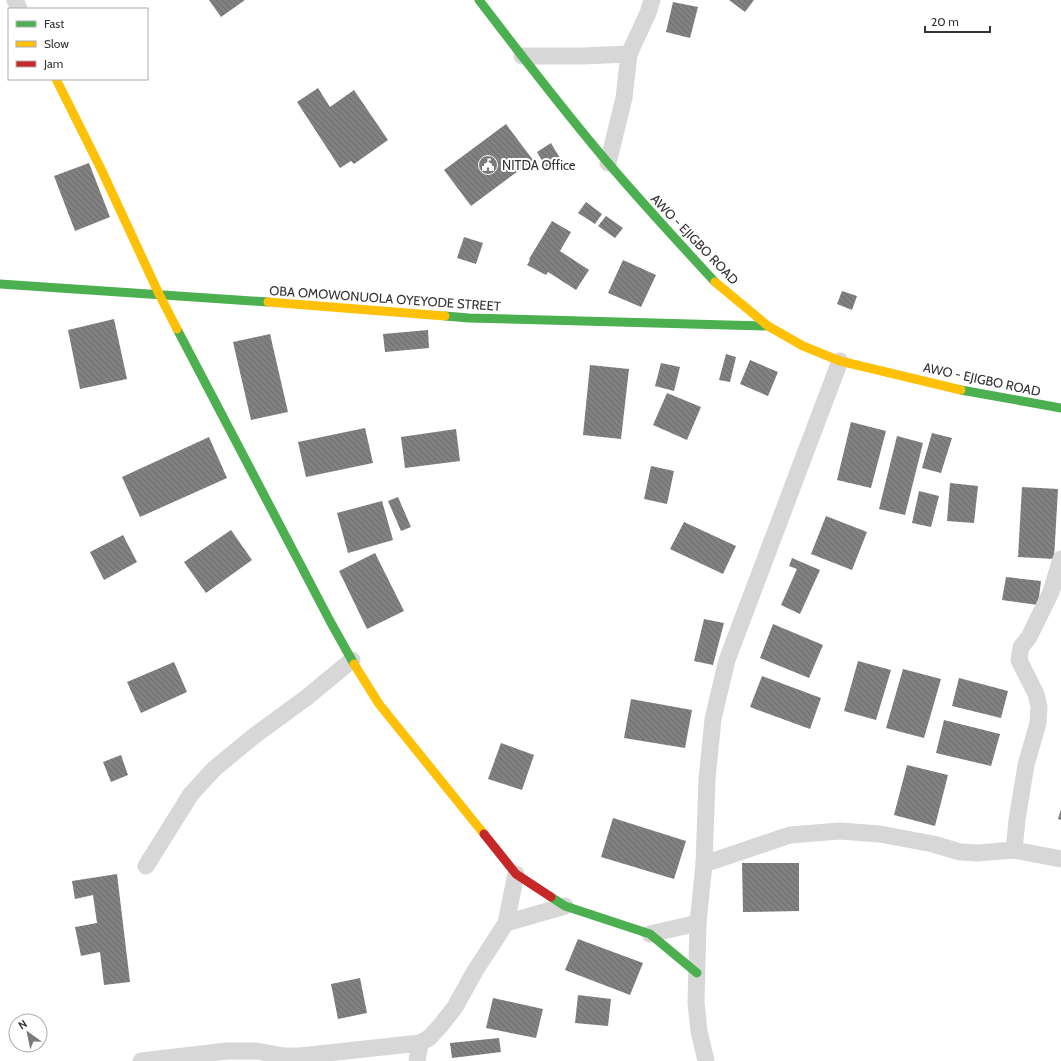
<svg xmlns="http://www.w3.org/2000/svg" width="1061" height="1061" viewBox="0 0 1061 1061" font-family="Cabin,sans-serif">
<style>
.building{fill:url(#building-back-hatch)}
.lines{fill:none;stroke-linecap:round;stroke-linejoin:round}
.street{stroke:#d7d7d7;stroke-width:17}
.fast{stroke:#4caf50;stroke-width:9}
.slow{stroke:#ffc107;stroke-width:9}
.jam{stroke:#c62828;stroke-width:9}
.labels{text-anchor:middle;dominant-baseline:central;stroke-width:4;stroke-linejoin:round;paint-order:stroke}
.poi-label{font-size:13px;fill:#333;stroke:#fff;text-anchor:start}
.street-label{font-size:13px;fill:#333;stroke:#fff}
</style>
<defs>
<pattern id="building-back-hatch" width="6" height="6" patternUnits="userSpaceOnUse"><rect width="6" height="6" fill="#818181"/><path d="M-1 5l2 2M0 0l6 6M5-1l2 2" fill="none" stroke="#6a6a6a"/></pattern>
</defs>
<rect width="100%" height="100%" fill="#fff"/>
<!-- building -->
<g class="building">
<polygon points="209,0 245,0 221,17"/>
<polygon points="729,0 754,0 745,12"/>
<polygon points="673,2 698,7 690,38 666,32"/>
<polygon points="318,88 330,107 354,90 388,140 354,164 351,161 340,168 297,102"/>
<polygon points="506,124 533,160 471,206 444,170"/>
<polygon points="551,143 561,160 547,169 537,152"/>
<polygon points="89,163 110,217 75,231 54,176"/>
<polygon points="586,202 602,214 595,224 578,213"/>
<polygon points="606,216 623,228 615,238 598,226"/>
<polygon points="552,221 571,232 560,251 589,270 576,290 548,272 546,275 527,265 530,260 529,259"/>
<polygon points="464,237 483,243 476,264 457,258"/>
<polygon points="623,260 656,275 641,307 608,293"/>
<polygon points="842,291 857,296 852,310 837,304"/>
<polygon points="114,319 127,379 80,389 68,330"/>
<polygon points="428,330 429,348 385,352 383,334"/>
<polygon points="270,334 288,412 251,420 233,342"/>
<polygon points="726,354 736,357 730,382 719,380"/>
<polygon points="750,360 778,372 768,396 740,384"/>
<polygon points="661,363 680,367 674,391 655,386"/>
<polygon points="590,365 629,369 621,439 583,435"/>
<polygon points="667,393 701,407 687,440 653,425"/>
<polygon points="851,422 886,431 871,488 837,480"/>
<polygon points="365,428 373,463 306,477 298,442"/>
<polygon points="456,429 460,461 405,468 401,437"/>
<polygon points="932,433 952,438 941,473 922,468"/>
<polygon points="897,436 923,443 905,515 879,509"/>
<polygon points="209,437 227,478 140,517 122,477"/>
<polygon points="651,466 674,471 667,504 644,499"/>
<polygon points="950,483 978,486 974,523 947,521"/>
<polygon points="1022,487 1058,489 1054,559 1018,557"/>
<polygon points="919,491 939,496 931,527 912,523"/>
<polygon points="398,497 411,527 401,531 388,501"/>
<polygon points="382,501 393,540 348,553 337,513"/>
<polygon points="826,516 867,532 852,570 811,554"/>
<polygon points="684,522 736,546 723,574 670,549"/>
<polygon points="231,530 252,560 206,593 184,562"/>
<polygon points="123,535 137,562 104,580 90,552"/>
<polygon points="375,553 404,611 367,629 339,571"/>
<polygon points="792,558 820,570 800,614 781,605 797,569 789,566"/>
<polygon points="1006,577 1041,581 1038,605 1002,600"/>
<polygon points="704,619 724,623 713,665 694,661"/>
<polygon points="773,624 823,645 809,678 760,658"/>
<polygon points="858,661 891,670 876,720 844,711"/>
<polygon points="174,662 187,692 141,713 127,682"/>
<polygon points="903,669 941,679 924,738 886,728"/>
<polygon points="762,676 821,698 810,729 750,707"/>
<polygon points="959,678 1008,691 1001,718 952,706"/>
<polygon points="631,699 692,710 685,748 624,738"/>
<polygon points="944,720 1000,734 991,766 936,753"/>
<polygon points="501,743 534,755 522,790 488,779"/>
<polygon points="121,755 128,775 111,782 103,762"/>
<polygon points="907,765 948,775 935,826 894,815"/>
<polygon points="1061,809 1061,820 1058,819"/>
<polygon points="613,818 686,841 674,879 601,857"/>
<polygon points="742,863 799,863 799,911 743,912"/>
<polygon points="117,874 130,982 104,985 100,952 81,956 75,927 97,923 93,895 75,899 72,881"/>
<polygon points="578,939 643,963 630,995 565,970"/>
<polygon points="360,978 367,1013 338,1019 331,984"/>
<polygon points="578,995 611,999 608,1026 575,1023"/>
<polygon points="493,998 543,1009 536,1038 486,1028"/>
<polygon points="499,1038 501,1052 452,1058 450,1043"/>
</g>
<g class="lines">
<!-- street -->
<g class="street">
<polyline points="15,0 19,9"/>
<polyline points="522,56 583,56 629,54"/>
<polyline points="608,163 624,98 629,54 648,13 652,0"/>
<polyline points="1014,850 1017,820 1026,765 1038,723 1039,706 1036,694 1019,660 1021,647 1029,637 1051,592 1061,559"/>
<polyline points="704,864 790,835 840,831 880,834 933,844 960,852 978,853 1014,850 1061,859"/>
<polyline points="146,866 191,794 214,769 254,736 306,698 352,660"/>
<polyline points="506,923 565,906"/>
<polyline points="650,934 698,923"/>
<polyline points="141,1061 227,1051 257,1051 283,1056 300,1056 420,1043 429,1038 441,1025 455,1007 475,971 506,923 516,874"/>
<polyline points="417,1061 420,1043"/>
<polyline points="706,1061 699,1031 696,1003 698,923 704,864 707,779 713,719 727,660 840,361"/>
</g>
<!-- fast -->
<g class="fast">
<path d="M479,0C521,55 564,111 609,164C643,204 679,243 715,282"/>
<polyline points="0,284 268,302"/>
<polyline points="445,316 469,318 768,326"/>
<polyline points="177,329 330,621 354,664"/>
<polyline points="961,390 1061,408"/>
<polyline points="551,897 565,906 650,934 697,973"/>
</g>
<!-- slow -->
<g class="slow">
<polyline points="56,79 101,169 159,294 177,329"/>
<polyline points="715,282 768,326 803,346 840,361 961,390"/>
<polyline points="268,302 445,316"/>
<polyline points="354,664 379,704 484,834"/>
</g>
<!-- jam -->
<polyline class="jam" points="484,834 516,874 551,897"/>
</g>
<!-- icons -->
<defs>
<symbol id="civic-disc" viewBox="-11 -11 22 22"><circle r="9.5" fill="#7a7a7a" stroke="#fff"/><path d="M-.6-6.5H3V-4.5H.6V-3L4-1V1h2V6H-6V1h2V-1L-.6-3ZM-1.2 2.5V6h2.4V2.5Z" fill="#fff"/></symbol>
</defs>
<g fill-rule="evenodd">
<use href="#civic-disc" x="477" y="154" width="22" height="22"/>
</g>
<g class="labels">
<!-- poi labels -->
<g class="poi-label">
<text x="502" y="165">NITDA Office</text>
</g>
<!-- street labels -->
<g class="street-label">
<text transform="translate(695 239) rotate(46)">AWO - EJIGBO ROAD</text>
<text transform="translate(385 298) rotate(4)">OBA OMOWONUOLA OYEYODE STREET</text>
<text transform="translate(982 379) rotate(12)">AWO - EJIGBO ROAD</text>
</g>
</g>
<!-- legend -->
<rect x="8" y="8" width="140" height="72" fill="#ffffff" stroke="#adadad"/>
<rect x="16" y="21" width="20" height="6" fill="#4caf50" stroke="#adadad"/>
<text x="44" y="28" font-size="12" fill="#333333">Fast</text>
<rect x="16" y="41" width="20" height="6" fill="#ffc107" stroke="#adadad"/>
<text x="44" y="48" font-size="12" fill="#333333">Slow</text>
<rect x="16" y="61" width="20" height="6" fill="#c62828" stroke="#adadad"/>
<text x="44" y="68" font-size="12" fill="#333333">Jam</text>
<!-- north arrow -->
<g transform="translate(28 1033) rotate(327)"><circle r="19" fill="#ffffff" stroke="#adadad"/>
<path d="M0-3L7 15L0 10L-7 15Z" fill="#7a7a7a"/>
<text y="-6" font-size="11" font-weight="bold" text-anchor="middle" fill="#333333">N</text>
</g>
<!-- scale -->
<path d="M925 26v6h65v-6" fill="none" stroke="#333333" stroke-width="2"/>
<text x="931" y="26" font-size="12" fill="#333333" stroke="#ffffff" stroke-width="3" paint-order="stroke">20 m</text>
</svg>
